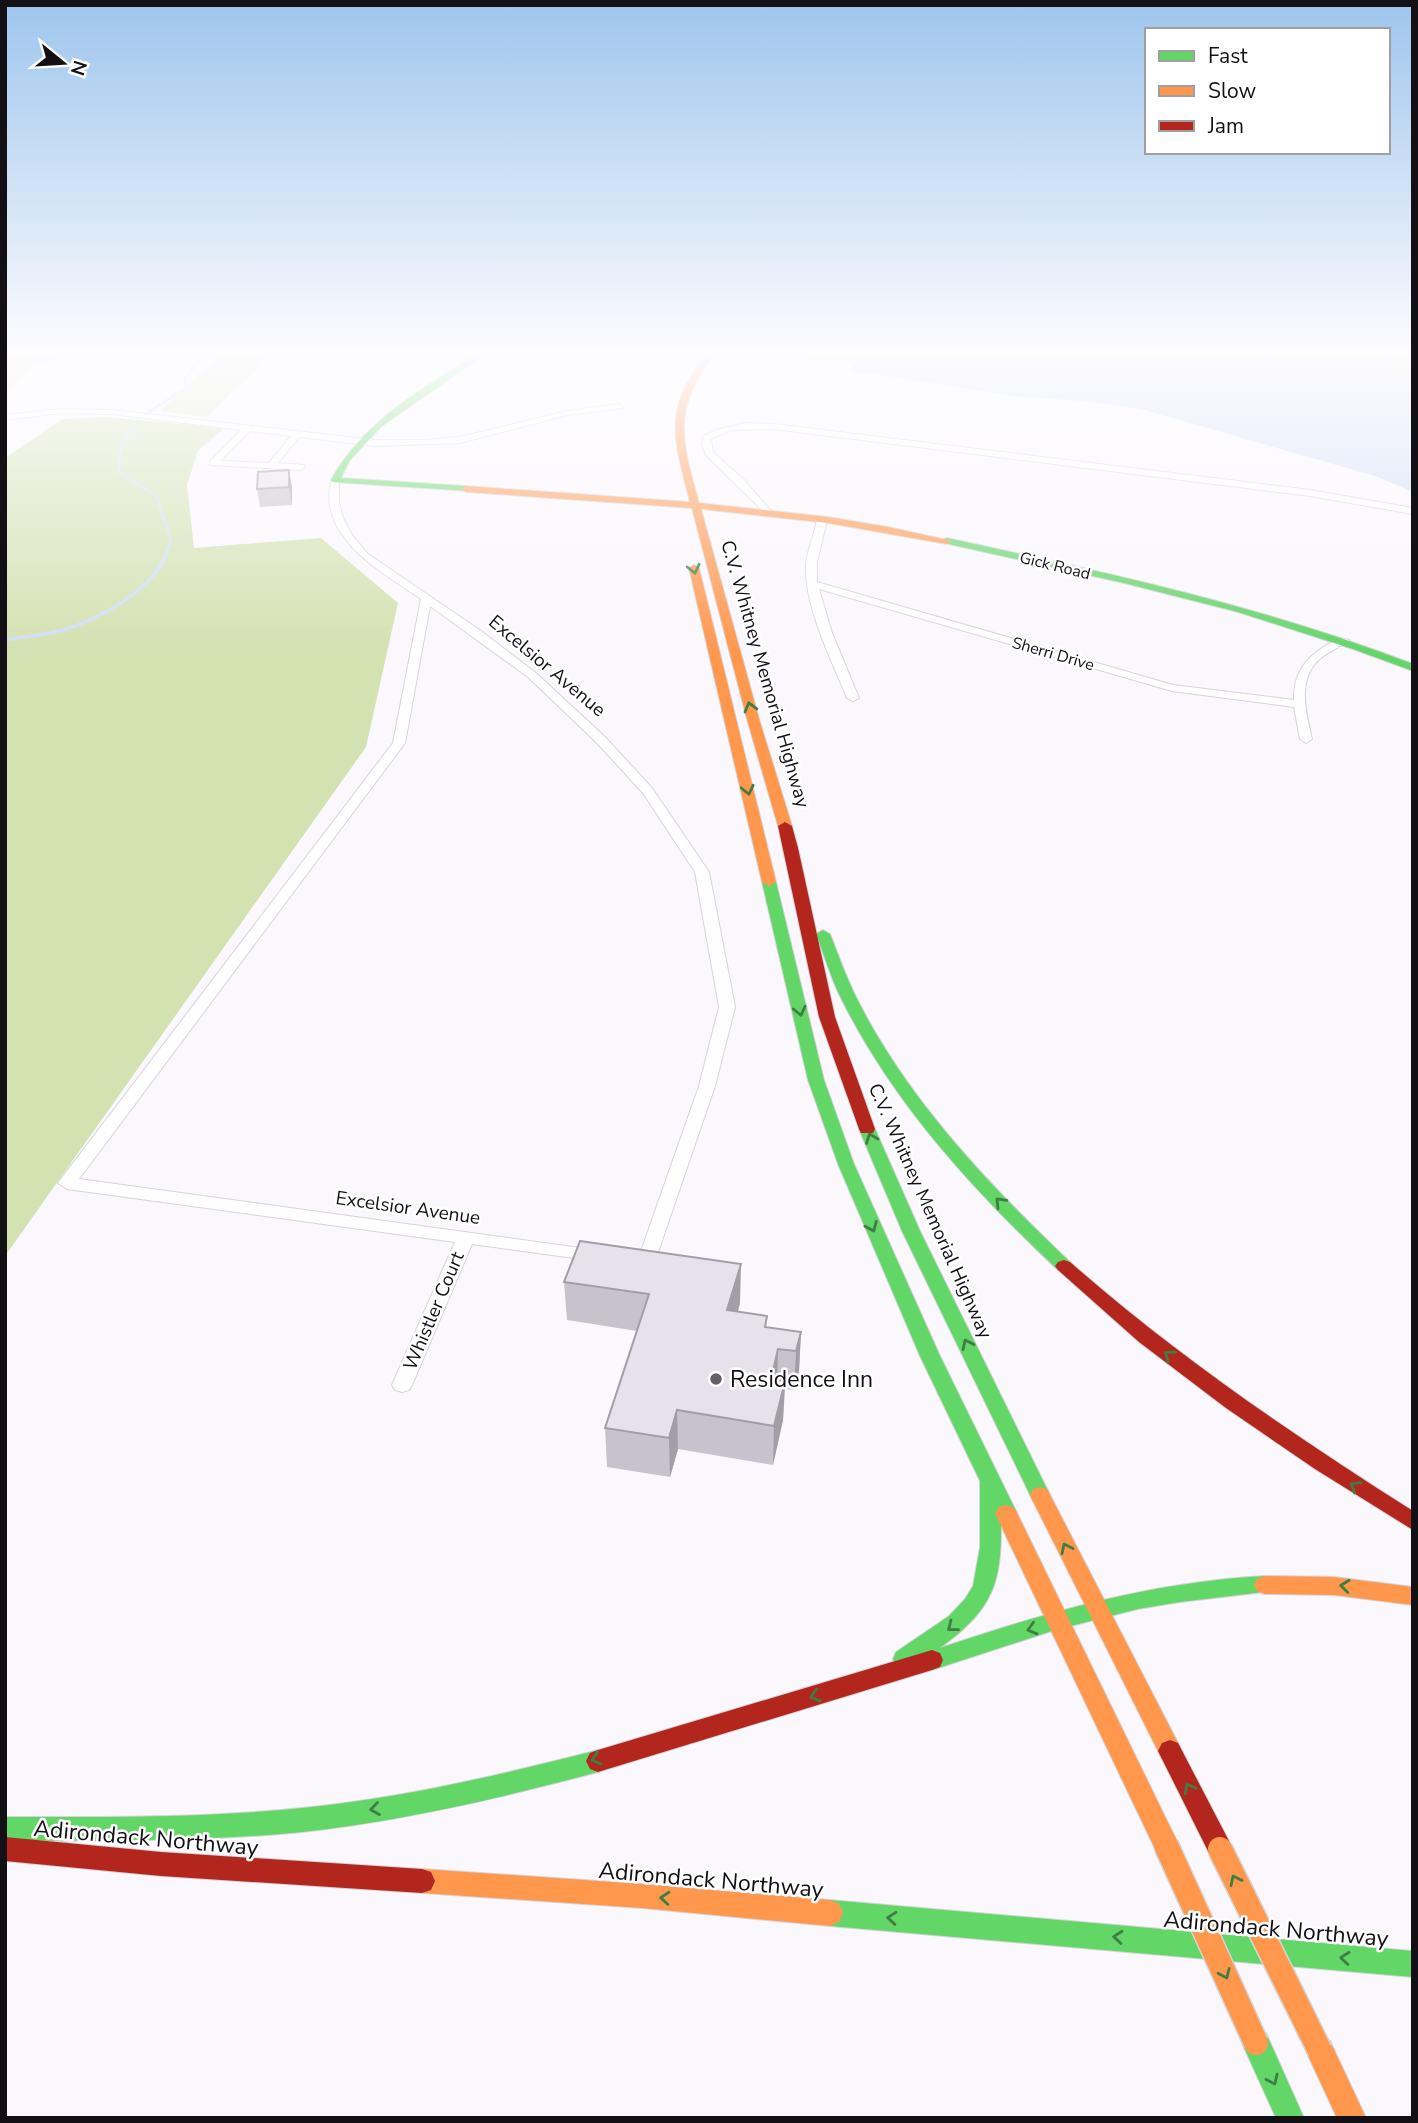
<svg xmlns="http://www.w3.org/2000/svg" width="1418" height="2123" viewBox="0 0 1418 2123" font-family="'Nunito Sans',sans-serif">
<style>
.green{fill:#e0e8cb}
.forest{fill:#d4e1b1}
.water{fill:#d0def5}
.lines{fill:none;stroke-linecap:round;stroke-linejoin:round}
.stream-far1{stroke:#d0def5;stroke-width:2.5}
.stream{stroke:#d0def5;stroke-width:3.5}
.street-casing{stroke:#d6d4d8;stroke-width:2}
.fast-casing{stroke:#d6d4d8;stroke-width:2}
.slow-casing{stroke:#d6d4d8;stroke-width:2}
.jam-casing{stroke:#d6d4d8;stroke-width:2}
.street{fill:#fefeff;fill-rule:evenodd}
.fast{fill:#63d668;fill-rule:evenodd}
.slow{fill:#ff974d;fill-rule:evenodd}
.jam{fill:#b3261e;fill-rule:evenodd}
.slow-bridge-casing{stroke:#d6d4d8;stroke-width:27;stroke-linecap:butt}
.slow-bridge{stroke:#ff974d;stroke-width:24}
.wall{fill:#c7c2cb}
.shaded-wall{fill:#a29ea5}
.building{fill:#e7e1ec;stroke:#a29ea5;stroke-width:2}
.oneway{stroke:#3f7d42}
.poi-dot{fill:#646166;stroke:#fff;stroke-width:2.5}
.labels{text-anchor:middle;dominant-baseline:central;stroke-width:5;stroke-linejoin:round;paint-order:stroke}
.far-street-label{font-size:16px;fill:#121014;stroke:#fff}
.street-label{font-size:19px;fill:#121014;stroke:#fff}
.near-poi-label{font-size:23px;fill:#121014;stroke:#fff;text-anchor:start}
.near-street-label{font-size:23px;fill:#121014;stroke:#fff}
</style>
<rect width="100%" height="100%" fill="#fbf8fd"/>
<!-- green -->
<g class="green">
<polygon points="19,355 69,355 33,367 5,394 5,360"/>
<polygon points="220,355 272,355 206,417 160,411"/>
</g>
<!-- forest -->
<g class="forest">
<polygon points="1413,355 1413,381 1390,374 1389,358"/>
<polygon points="106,417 224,428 198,451 187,485 194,548 321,538 398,603 366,747 5,1256 5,458 62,419"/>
</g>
<!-- water -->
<polygon class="water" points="768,355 1406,355 1389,358 1390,374 1413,381 1413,492 1375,476 1141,409 1084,401 1011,396 881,375 851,373 853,366 843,361 766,358"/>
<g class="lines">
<!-- stream-far1 -->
<g class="stream-far1">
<polyline points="149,412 187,387 185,378 197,363 206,359 180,356 182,355"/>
<polyline points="137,420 122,444 118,472 156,496 171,539 168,550"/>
</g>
<!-- stream -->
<path class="stream" d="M5,640C21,637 38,636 54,632C93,624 157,589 168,549"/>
<defs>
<g id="street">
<polygon points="5,355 18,355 5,359"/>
<path d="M620,404L623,408L567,415L460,443L375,446L299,437L278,463L304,465L305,467L301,470L210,465V461L241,430L112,414L61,413L5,420V415L61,409L112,410L375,440H426L460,437L567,411ZM250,431L291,436L269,463L220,461Z"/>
<polygon points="745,423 774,424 1310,490 1413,508 1413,514 1310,496 774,429 732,430 711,439 713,452 744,480 771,511 771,515 768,516 706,455 702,444 704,436 716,430"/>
<path d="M332,478L339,480V502L343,518L352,535L368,554L481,631L536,673L605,737L652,788L709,872L735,1007L715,1086L655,1261L652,1265L646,1267L630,1264L627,1260L630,1256L640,1254L699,1086L719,1007L695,872L643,793L597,743L528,677L430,606L405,743L79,1179L602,1251L605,1255L602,1259L596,1261L472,1244L412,1385L409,1390L402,1392L395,1390L392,1385L455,1242L67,1189L58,1183L393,743L421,599C382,572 315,537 332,478Z"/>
<path d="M822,517L827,520L817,562V582L1173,685L1294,700C1293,667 1313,651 1340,638L1349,640C1341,647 1329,651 1321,658C1296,678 1306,713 1312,739L1306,743L1300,739L1294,707L1172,691L819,589L832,633L859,698L853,701L847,698C832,661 805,608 806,568C806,552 814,536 817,520Z"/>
</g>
<g id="fast">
<path d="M476,355H484L382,426L350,460L341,478L466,486L471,489L469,491L332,482L331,480C364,421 420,390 476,355Z"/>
<path d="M947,538C1105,572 1262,606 1413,664V671L1353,649L1238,612L1124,583L944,543V539Z"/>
<path d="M769,878L776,882L824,1080L854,1164L940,1356L1017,1513L1013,1519L1001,1520C1002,1584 993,1609 940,1648C1047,1612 1152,1582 1265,1576L1273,1579L1276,1585L1273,1591L1180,1602L1138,1609L1055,1630L932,1670L924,1667L921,1660L904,1669L896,1666L893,1659L896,1652L949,1616L965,1599L973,1586L980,1547V1481L920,1356L838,1164L808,1080L762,882Z"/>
<path d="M823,930L830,934C838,954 845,974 854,993C905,1097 987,1183 1070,1262L1073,1266L1070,1270H1058C973,1190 891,1101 839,994C830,975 824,954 816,934Z"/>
<polygon points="867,1124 875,1129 920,1231 1050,1495 1047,1501 1040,1503 1033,1501 902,1231 859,1129"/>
<path d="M598,1750L606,1753L610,1761L606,1769L598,1772C501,1798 402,1821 302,1832C203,1842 104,1840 5,1841V1817C104,1817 203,1818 302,1808C402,1798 501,1775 598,1750Z"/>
<polygon points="830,1900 1413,1951 1413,1977 830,1926 821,1922 817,1913 821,1904"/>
<polygon points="1256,2029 1266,2033 1304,2118 1276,2118 1242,2043 1246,2033"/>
</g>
<g id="slow">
<path d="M706,355H714C671,412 682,440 699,503L828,517L888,527L952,541L947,544L828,523L701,509L759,719L792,826L785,830L778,826L747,719L692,508L466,492L461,489L466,486L690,502C674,439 662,410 706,355Z"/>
<polygon points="694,565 699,568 776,882 769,886 762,882 689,568"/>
<polygon points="1040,1487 1047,1489 1178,1743 1182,1751 1178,1759 1170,1762 1162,1759 1030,1495 1033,1489"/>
<polygon points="1006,1505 1013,1507 1017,1513 1175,1837 1178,1845 1175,1853 1166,1857 1157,1853 995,1513 999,1507"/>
<polygon points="1265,1576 1334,1577 1413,1587 1413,1605 1334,1595 1265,1594 1257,1591 1254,1585 1257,1579"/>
<polygon points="422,1869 642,1884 830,1900 839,1904 843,1913 839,1922 830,1926 642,1908 422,1893 413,1890 409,1881 413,1872"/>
<polygon points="1320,2037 1330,2041 1366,2118 1337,2118 1306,2051 1310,2041"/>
</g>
<g id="jam">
<polygon points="785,822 792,826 798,848 835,1017 875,1129 873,1133 861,1133 859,1129 819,1017 778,826"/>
<path d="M1064,1260L1070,1262C1177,1356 1293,1435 1413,1511V1530L1315,1469L1226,1408L1139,1342L1058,1270L1055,1266L1058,1262Z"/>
<polygon points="932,1650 940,1653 943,1660 940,1667 932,1670 598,1772 590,1769 586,1761 590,1753 598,1750"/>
<polygon points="1170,1740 1178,1743 1229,1841 1232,1849 1229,1857 1220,1861 1211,1857 1158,1751 1162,1743"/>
<polygon points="5,1837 161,1852 422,1869 431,1872 435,1881 431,1890 422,1893 161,1876 5,1861"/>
</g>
</defs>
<!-- street casing -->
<use href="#street" class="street-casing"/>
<!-- fast casing -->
<use href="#fast" class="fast-casing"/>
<!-- slow casing -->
<use href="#slow" class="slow-casing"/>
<!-- jam casing -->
<use href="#jam" class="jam-casing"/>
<!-- street -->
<use href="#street" class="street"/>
<!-- fast -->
<use href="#fast" class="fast"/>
<!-- slow -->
<use href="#slow" class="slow"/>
<!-- jam -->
<use href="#jam" class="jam"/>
<defs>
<g id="slow-bridge">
<polyline points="1166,1845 1256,2043"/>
<polyline points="1220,1849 1320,2051"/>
</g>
</defs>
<!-- slow-bridge casing -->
<use href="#slow-bridge" class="slow-bridge-casing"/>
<!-- slow-bridge -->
<use href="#slow-bridge" class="slow-bridge"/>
</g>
<!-- wall -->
<g class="wall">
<polygon points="289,470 292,488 292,505 260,507 257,489"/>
<polygon points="564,1282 740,1303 738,1312 767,1327 801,1332 799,1371 794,1390 785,1389 783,1420 773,1465 678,1449 670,1477 607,1467 605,1428 637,1331 567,1320"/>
</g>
<!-- shaded-wall -->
<g class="shaded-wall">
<polygon points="289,470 292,488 292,505 289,487"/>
<polygon points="741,1264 740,1303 727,1349 727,1310"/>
<polygon points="801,1332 799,1371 794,1390 796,1351"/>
<polygon points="778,1349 777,1387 771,1379"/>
<polygon points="785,1381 783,1420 773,1465 774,1426"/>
<polygon points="677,1410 678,1449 670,1477 669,1438"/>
</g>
<!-- building -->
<g class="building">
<polygon points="289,470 289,487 257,489 258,472"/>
<polygon points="580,1241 741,1264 727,1310 767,1316 765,1327 801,1332 796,1351 778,1349 771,1379 785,1381 774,1426 677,1410 669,1438 605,1428 649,1294 564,1282"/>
</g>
<!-- one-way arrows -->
<defs><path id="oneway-chevron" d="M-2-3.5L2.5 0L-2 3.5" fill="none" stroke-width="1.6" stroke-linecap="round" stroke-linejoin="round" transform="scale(1.75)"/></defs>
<g class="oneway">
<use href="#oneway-chevron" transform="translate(694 569) rotate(77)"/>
<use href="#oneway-chevron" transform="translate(750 707) rotate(-105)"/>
<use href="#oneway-chevron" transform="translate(748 790) rotate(77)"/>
<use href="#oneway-chevron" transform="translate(800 1011) rotate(77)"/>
<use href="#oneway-chevron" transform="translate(871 1138) rotate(-111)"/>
<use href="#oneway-chevron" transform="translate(1000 1202) rotate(-134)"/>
<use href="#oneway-chevron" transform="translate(872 1227) rotate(67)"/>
<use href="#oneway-chevron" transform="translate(967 1344) rotate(-116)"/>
<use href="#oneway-chevron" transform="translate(1169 1355) rotate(-143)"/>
<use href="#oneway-chevron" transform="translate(1355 1486) rotate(-148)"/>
<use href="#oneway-chevron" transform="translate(1066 1548) rotate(-116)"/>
<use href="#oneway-chevron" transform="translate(1345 1586) rotate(-174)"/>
<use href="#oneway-chevron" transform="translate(952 1627) rotate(142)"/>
<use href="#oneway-chevron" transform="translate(1032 1629) rotate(163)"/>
<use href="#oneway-chevron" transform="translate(815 1696) rotate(164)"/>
<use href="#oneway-chevron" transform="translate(596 1759) rotate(164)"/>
<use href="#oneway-chevron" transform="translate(1189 1788) rotate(-117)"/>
<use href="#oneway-chevron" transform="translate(375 1809) rotate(171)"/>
<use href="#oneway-chevron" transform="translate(1235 1880) rotate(-116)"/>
<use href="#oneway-chevron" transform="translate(665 1898) rotate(-175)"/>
<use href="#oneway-chevron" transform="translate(892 1918) rotate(-175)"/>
<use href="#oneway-chevron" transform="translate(1118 1937) rotate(-175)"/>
<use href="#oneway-chevron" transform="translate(1345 1958) rotate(-175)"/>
<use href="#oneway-chevron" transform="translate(1225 1974) rotate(66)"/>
<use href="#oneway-chevron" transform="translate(1273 2080) rotate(65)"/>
</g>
<!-- sky -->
<linearGradient id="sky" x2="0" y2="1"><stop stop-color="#9ec5ed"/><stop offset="0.54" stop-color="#fdfcfe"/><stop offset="1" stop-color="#fdfcfe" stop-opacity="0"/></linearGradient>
<rect width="1418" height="652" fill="url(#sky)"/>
<!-- markers -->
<circle class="poi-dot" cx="716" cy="1379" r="7"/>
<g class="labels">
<!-- far-street labels -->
<g class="far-street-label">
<text transform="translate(1055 566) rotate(14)">Gick Road</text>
<text transform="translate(1053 654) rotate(16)">Sherri Drive</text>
</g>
<!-- street labels -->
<g class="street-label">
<text transform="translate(547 666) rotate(40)">Excelsior Avenue</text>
<text transform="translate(765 674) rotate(74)">C.V. Whitney Memorial Highway</text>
<text transform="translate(408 1208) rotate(8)">Excelsior Avenue</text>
<text transform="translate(930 1211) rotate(66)">C.V. Whitney Memorial Highway</text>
<text transform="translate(434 1311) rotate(-67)">Whistler Court</text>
</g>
<!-- near-poi labels -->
<g class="near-poi-label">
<text x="730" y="1379">Residence Inn</text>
</g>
<!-- near-street labels -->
<g class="near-street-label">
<text transform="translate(146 1838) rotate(5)">Adirondack Northway</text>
<text transform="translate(711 1880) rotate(5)">Adirondack Northway</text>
<text transform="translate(1276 1929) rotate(5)">Adirondack Northway</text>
</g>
</g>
<!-- border -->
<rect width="1418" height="2123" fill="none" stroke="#121014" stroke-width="14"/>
<!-- legend -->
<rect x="1145" y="28" width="245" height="126" fill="#ffffff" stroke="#a09fa1" stroke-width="2"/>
<rect x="1159" y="51" width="35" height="10" fill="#63d668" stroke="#a09fa1" stroke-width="2"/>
<text x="1208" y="63" font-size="21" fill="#121014">Fast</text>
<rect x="1159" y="86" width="35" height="10" fill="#ff974d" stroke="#a09fa1" stroke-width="2"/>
<text x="1208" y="98" font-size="21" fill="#121014">Slow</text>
<rect x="1159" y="121" width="35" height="10" fill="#b3261e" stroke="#a09fa1" stroke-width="2"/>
<text x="1208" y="133" font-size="21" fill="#121014">Jam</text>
<!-- north arrow -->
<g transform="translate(63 63) rotate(108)" stroke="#ffffff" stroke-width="5" paint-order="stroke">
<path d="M0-5L12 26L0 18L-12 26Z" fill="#121014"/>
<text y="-10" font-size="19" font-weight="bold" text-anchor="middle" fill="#121014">N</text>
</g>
</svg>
